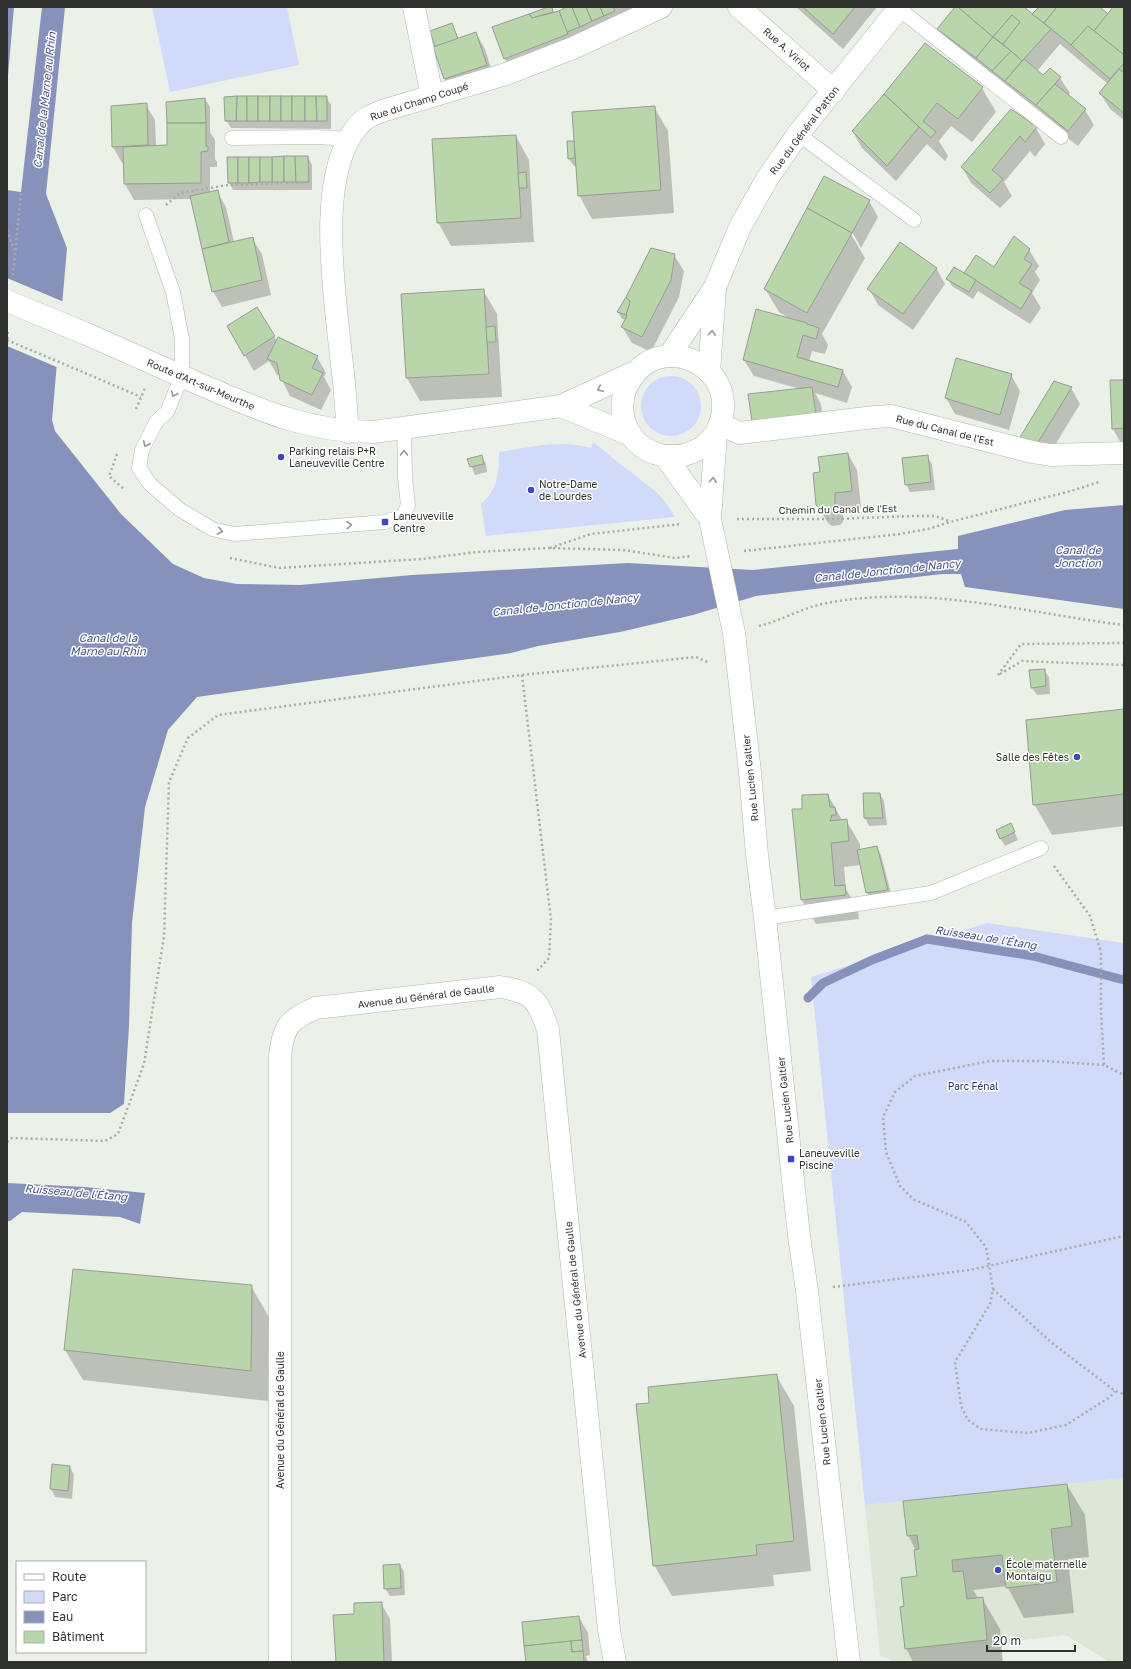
<svg xmlns="http://www.w3.org/2000/svg" width="1131" height="1669" viewBox="0 0 1131 1669" font-family="'Golos Text',sans-serif">
<style>
.built{fill:#dde7d8}
.green{fill:#d2daf9}
.water{fill:#8792bc}
.pier{fill:#ebf1e8}
.shadow{fill:#0003}
.lines{fill:none;stroke-linecap:round;stroke-linejoin:round}
.stream{stroke:#8792bc;stroke-width:9}
.building{fill:#b9d5aa;stroke:#979c95}
.lane-casing{stroke:#b0b6ae;stroke-width:15}
.street-casing{stroke:#b0b6ae;stroke-width:23}
.secondary-casing{stroke:#b0b6ae;stroke-width:23}
.path{stroke:#a8ada6;stroke-width:2.5;stroke-dasharray:2 3;stroke-linecap:butt}
.lane{stroke:#fff;stroke-width:14}
.street{stroke:#fff;stroke-width:22}
.secondary{stroke:#fff;stroke-width:22}
.secondary-bridge-casing{stroke:#b0b6ae;stroke-width:23;stroke-linecap:butt}
.path-bridge{stroke:#a8ada6;stroke-width:2.5;stroke-dasharray:2 3;stroke-linecap:butt}
.secondary-bridge{stroke:#fff;stroke-width:22}
.oneway{stroke:#989897}
.poi-dot{fill:#3e47bb;stroke:#fff;stroke-width:1.5}
.labels{text-anchor:middle;dominant-baseline:central;stroke-width:3;stroke-linejoin:round;paint-order:stroke}
.street-label{font-size:10px;fill:#30322f;stroke:#fff}
.poi-label{font-size:10px;fill:#30322f;stroke:#fff;text-anchor:start}
.park-label{font-size:10px;fill:#2a336a;stroke:#fff}
.water-label{font-size:11px;font-style:italic;fill:#46528c;stroke:#fff}
</style>
<rect width="100%" height="100%" fill="#ebf1e8"/>
<!-- built -->
<polygon class="built" points="1124,1478 1124,1662 1109,1662 1066,1635 1000,1643 1002,1662 895,1662 880,1655 865,1505"/>
<!-- green -->
<g class="green">
<polygon points="152,7 287,7 299,65 170,92"/>
<circle cx="671" cy="406" r="30"/>
<path d="M593,442C606,452 618,463 632,473C652,489 662,493 675,517L486,536L481,504C498,489 499,473 499,452C531,447 559,439 591,448Z"/>
<polygon points="987,923 1124,943 1124,1478 865,1505 811,977"/>
</g>
<!-- water -->
<g class="water">
<polygon points="7,7 14,7 7,87"/>
<polygon points="42,7 65,7 46,194 67,248 52,420 55,431 121,514 173,564 204,578 237,584 300,585 412,575 628,563 753,570 958,549 958,536 1065,510 1124,505 1124,609 965,587 961,574 942,574 756,596 693,615 620,632 538,646 511,653 197,697 168,730 145,807 132,923 129,1026 124,1104 110,1113 7,1113 7,190 21,192"/>
<polygon points="7,1183 85,1187 145,1193 140,1224 120,1217 22,1212 10,1221 7,1221"/>
</g>
<!-- pier -->
<polygon class="pier" points="7,278 64,302 59,368 7,346"/>
<!-- shadow -->
<g class="shadow">
<polygon points="551,7 554,13 568,7 667,7 514,75 505,59 493,27"/>
<polygon points="796,7 877,7 843,49"/>
<polygon points="957,7 1028,7 1026,10 1033,15 1040,7 1099,7 1107,14 1115,7 1124,7 1124,120 1110,109 1100,93 1108,84 1060,44 1037,71 1043,76 1060,78 1070,93 1068,96 1085,110 1094,125 1078,146 948,45 939,29"/>
<polygon points="452,24 459,39 476,33 485,49 495,81 454,94 444,78 436,47"/>
<polygon points="925,45 982,88 996,112 972,142 951,126 939,141 948,156 945,161 927,144 896,181 862,148 853,132"/>
<polygon points="326,97 331,105 331,129 231,128 226,120"/>
<polygon points="205,99 210,107 210,132 215,140 215,159 217,162 217,167 210,167 210,193 217,191 226,207 234,242 252,238 262,254 271,295 222,307 213,291 192,199 134,200 125,184 124,163 122,163 113,147 146,105 155,120 156,146 168,145 167,103"/>
<polygon points="654,107 668,131 674,213 592,219 579,195 577,166 574,166 569,159 568,142 575,142"/>
<polygon points="1011,111 1036,128 1045,144 1035,157 1030,151 1004,182 1012,196 1000,208 971,183 962,167"/>
<polygon points="516,136 529,160 534,242 451,246 438,222"/>
<polygon points="308,157 312,165 312,190 233,190 229,182"/>
<polygon points="869,201 878,217 861,248 850,228 848,229 865,258 822,334 828,345 825,354 812,351 809,362 843,371 852,387 847,403 815,393 821,404 824,430 800,389 754,376 744,360 789,318 779,312 765,289"/>
<polygon points="1029,250 1039,266 1035,272 1040,280 1032,293 1041,308 1030,324 978,291 973,299 952,286 948,279 995,268"/>
<polygon points="674,255 684,271 679,297 651,352 632,343 622,327 626,320 622,319 618,312"/>
<polygon points="936,268 945,284 913,330 878,305 869,289"/>
<polygon points="483,290 497,314 502,397 420,401 407,378"/>
<polygon points="228,327 274,336 277,342 317,357 326,373 324,377 331,390 321,410 290,396 280,376 277,375 269,361 254,371"/>
<polygon points="1011,375 1020,391 1009,430 955,414 946,398"/>
<polygon points="1124,381 1124,444 1122,445 1113,429"/>
<polygon points="1071,388 1080,404 1046,460 1029,455"/>
<polygon points="848,454 857,470 861,507 843,509 843,522 840,525 832,526 828,523 818,507 821,473"/>
<polygon points="481,456 486,464 487,472 475,475 469,459"/>
<polygon points="927,456 932,464 935,490 910,492 906,484"/>
<polygon points="1044,670 1049,677 1050,694 1037,695 1032,688"/>
<polygon points="1124,710 1124,826 1052,835 1034,804"/>
<polygon points="880,794 884,801 887,825 869,826 865,818"/>
<polygon points="828,795 842,820 846,820 860,844 860,851 877,847 881,855 892,897 872,901 867,893 861,865 844,867 846,889 858,909 859,919 816,924 802,900 793,810 803,810"/>
<polygon points="1011,824 1018,840 1005,846 1000,838"/>
<polygon points="251,1286 269,1317 268,1401 83,1380 65,1350"/>
<polygon points="776,1375 794,1406 811,1571 773,1575 774,1586 672,1596 654,1565 650,1403"/>
<polygon points="70,1467 74,1475 72,1499 55,1497 51,1489"/>
<polygon points="1067,1485 1085,1515 1089,1557 1068,1559 1074,1613 1024,1618 1007,1586 973,1590 979,1599 982,1598 1000,1629 1003,1662 913,1662 906,1648 905,1607 918,1577 916,1551 908,1535"/>
<polygon points="400,1565 404,1572 405,1595 390,1596 385,1588"/>
<polygon points="381,1603 390,1619 392,1662 337,1662 355,1615"/>
<polygon points="579,1617 588,1633 590,1655 586,1656 588,1662 527,1662"/>
</g>
<g class="lines">
<!-- stream -->
<polyline class="stream" points="808,998 823,983 872,960 927,939 1033,956 1124,980"/>
</g>
<!-- building -->
<g class="building">
<polygon points="548,7 552,7 553,12 532,18 529,14"/>
<polygon points="566,7 572,7 580,27 567,32 559,11"/>
<polygon points="572,7 586,7 592,21 580,27"/>
<polygon points="586,7 600,7 604,16 592,21"/>
<polygon points="600,7 613,7 615,11 604,16"/>
<polygon points="803,7 855,7 833,34"/>
<polygon points="955,7 958,7 993,37 976,58 937,29"/>
<polygon points="958,7 1024,7 1051,29 1022,61 1003,44 1020,22 1012,15 993,37"/>
<polygon points="1039,7 1057,7 1044,23 1032,14"/>
<polygon points="1057,7 1100,7 1108,14 1094,31 1088,26 1071,45 1044,23"/>
<polygon points="1113,7 1124,7 1124,55 1094,31"/>
<polygon points="559,11 568,34 504,59 492,27 529,14 532,18"/>
<polygon points="1012,15 1020,22 1003,44 993,37"/>
<polygon points="452,23 458,39 435,47 430,31"/>
<polygon points="1088,26 1124,55 1124,63 1110,79 1071,45"/>
<polygon points="476,32 487,65 444,79 433,47"/>
<polygon points="993,37 1011,51 992,71 976,58"/>
<polygon points="925,43 983,87 958,119 937,103 923,121 936,132 931,138 884,94"/>
<polygon points="1011,51 1022,61 1005,81 992,71"/>
<polygon points="1024,59 1043,75 1050,68 1061,77 1036,105 1005,81"/>
<polygon points="1119,69 1124,73 1124,113 1099,93"/>
<polygon points="1055,84 1086,109 1068,131 1036,105"/>
<polygon points="884,94 919,127 887,166 852,131"/>
<polygon points="237,96 247,96 247,121 236,121"/>
<polygon points="237,96 236,121 225,121 224,97"/>
<rect x="247" y="96" width="11" height="25"/>
<rect x="258" y="96" width="12" height="25"/>
<rect x="270" y="96" width="11" height="25"/>
<rect x="281" y="96" width="11" height="25"/>
<rect x="292" y="96" width="13" height="25"/>
<polygon points="305,96 316,96 317,121 305,121"/>
<polygon points="316,96 327,96 327,121 317,121"/>
<polygon points="205,98 206,123 167,123 166,102"/>
<polygon points="147,103 148,145 112,147 111,106"/>
<polygon points="655,106 661,190 578,196 572,112"/>
<polygon points="1011,109 1037,127 1025,142 1020,136 992,170 1003,179 990,193 961,167"/>
<polygon points="167,123 206,123 206,146 208,146 208,151 201,152 201,183 124,184 123,147 167,145"/>
<polygon points="516,135 521,218 437,223 432,139"/>
<polygon points="567,141 574,141 575,158 568,159"/>
<polygon points="284,156 284,182 272,182 272,157"/>
<polygon points="284,156 295,156 296,182 284,182"/>
<polygon points="295,156 308,156 309,182 296,182"/>
<polygon points="227,157 238,157 238,183 228,183"/>
<rect x="238" y="157" width="11" height="26"/>
<polygon points="249,157 260,157 260,182 249,183"/>
<rect x="260" y="157" width="12" height="25"/>
<polygon points="526,172 527,188 519,188 518,173"/>
<polygon points="824,176 870,200 852,233 807,208"/>
<polygon points="218,190 229,242 202,249 190,196"/>
<polygon points="807,208 852,233 807,313 764,289"/>
<polygon points="1014,236 1030,249 1024,259 1032,264 1019,283 1032,291 1021,309 964,273 976,255 994,267"/>
<polygon points="253,237 262,280 212,292 202,249"/>
<polygon points="900,242 937,268 903,314 867,289"/>
<polygon points="651,248 675,254 671,280 642,337 621,327 627,316 626,315 630,302 626,297"/>
<polygon points="954,267 976,280 969,292 946,279"/>
<polygon points="484,289 489,374 406,378 401,294"/>
<polygon points="626,297 630,302 626,315 617,312"/>
<polygon points="257,307 275,336 244,356 227,326"/>
<polygon points="756,309 807,323 807,324 819,328 816,339 803,335 797,357 843,370 838,387 743,360"/>
<polygon points="495,326 496,342 487,342 486,327"/>
<polygon points="278,337 318,356 312,368 323,373 312,395 280,380 277,363 267,359"/>
<polygon points="956,358 1012,374 1000,415 945,398"/>
<polygon points="1110,380 1124,380 1124,428 1112,429"/>
<polygon points="1054,381 1072,387 1037,444 1019,439"/>
<polygon points="812,387 816,415 752,422 748,394"/>
<polygon points="848,453 852,491 835,493 835,506 830,510 822,510 816,505 813,473 820,472 818,457"/>
<polygon points="482,455 484,464 470,467 467,459"/>
<polygon points="928,455 931,482 905,485 902,458"/>
<polygon points="1045,669 1046,686 1031,688 1029,670"/>
<polygon points="1124,709 1124,794 1033,805 1026,720"/>
<polygon points="863,793 880,793 883,818 864,818"/>
<polygon points="828,794 830,807 835,807 836,815 832,815 830,821 847,819 849,841 831,843 835,886 845,885 846,895 801,900 792,809 802,809 802,795"/>
<polygon points="1011,823 1015,832 1000,839 996,830"/>
<polygon points="877,846 888,890 866,893 857,850"/>
<polygon points="73,1269 252,1285 251,1371 64,1350"/>
<polygon points="777,1374 794,1541 756,1545 757,1555 653,1566 636,1404 649,1403 648,1387"/>
<polygon points="52,1464 70,1466 68,1491 50,1489"/>
<polygon points="1067,1484 1072,1526 1051,1529 1057,1582 1006,1588 1002,1555 952,1560 953,1572 963,1571 967,1599 983,1597 987,1640 905,1649 900,1607 904,1606 901,1578 917,1576 914,1550 919,1549 917,1535 907,1536 903,1501"/>
<polygon points="400,1564 401,1588 384,1589 383,1565"/>
<polygon points="382,1602 384,1662 336,1662 333,1615 354,1614 354,1603"/>
<polygon points="579,1616 582,1640 524,1646 522,1622"/>
<polygon points="582,1640 583,1651 572,1652 571,1641"/>
<polygon points="571,1641 572,1652 583,1651 584,1662 526,1662 524,1646"/>
</g>
<g class="lines">
<defs>
<g id="lane">
<polyline points="899,9 1061,137"/>
<polyline points="798,134 914,220"/>
<polyline points="232,138 317,137 349,139"/>
<polyline points="146,215 173,292 182,339 182,376 167,412 156,422 142,450 139,468 150,484 179,509 212,529 234,534 385,522 403,516 408,505 405,478 404,427"/>
<polyline points="765,918 931,893 1041,848"/>
</g>
<g id="street">
<polyline points="414,7 432,96"/>
<polyline points="739,7 834,91"/>
<polyline points="720,424 740,433 875,417 891,416 1032,452 1051,455 1124,453"/>
<path d="M348,432C346,400 343,369 339,338C333,281 318,174 357,127C364,118 372,115 382,111L506,74L573,48L661,7"/>
<path d="M280,1662V1056C283,1027 289,1019 316,1008L500,987C532,992 538,999 548,1030L609,1630L615,1662"/>
</g>
<g id="secondary">
<path d="M89,335C125,351 161,367 197,383C257,409 307,432 374,432L561,406L635,372"/>
<polyline points="669,356 715,287 740,227 767,179 798,134 900,7"/>
<polyline points="709,372 715,289"/>
<polyline points="561,406 631,435"/>
<polyline points="665,456 710,519"/>
<path d="M710,519L716,433C720,425 723,416 723,407C725,368 677,342 645,364C638,369 633,376 629,382C622,393 621,409 624,421C636,455 671,465 701,448C707,445 712,438 716,433"/>
<polyline points="734,633 750,772 757,855 765,918 799,1236 807,1291 849,1662"/>
</g>
</defs>
<!-- lane casing -->
<use href="#lane" class="lane-casing"/>
<!-- street casing -->
<use href="#street" class="street-casing"/>
<!-- secondary casing -->
<use href="#secondary" class="secondary-casing"/>
<!-- path -->
<g class="path">
<polyline points="166,205 180,193 228,185 308,182"/>
<polyline points="7,230 14,250"/>
<polyline points="13,275 21,192"/>
<polyline points="7,344 8,330"/>
<polyline points="85,373 141,397"/>
<polyline points="136,409 145,388"/>
<polyline points="117,454 109,476 125,490"/>
<polyline points="737,519 833,519 915,516 935,516 949,521"/>
<polyline points="550,548 591,534 681,524"/>
<polyline points="744,551 900,534 928,529 950,522 1071,491 1099,482"/>
<polyline points="230,558 279,568 421,559 477,552 548,548 623,550 675,558 691,556"/>
<path d="M759,626C780,621 800,609 822,604C921,583 1026,613 1124,625"/>
<polyline points="1000,674 1022,661 1124,665"/>
<polyline points="522,675 551,920 549,958 537,971"/>
<polyline points="998,675 1021,644 1124,643"/>
<polyline points="1054,866 1090,916 1101,952 1101,1011 1104,1065 1124,1075"/>
<polyline points="1104,1065 1044,1061 990,1061 915,1076 895,1092 883,1117 886,1152 900,1186 913,1199 966,1222 986,1247 993,1289 990,1304 955,1362 961,1406 968,1420 981,1429 1028,1433 1066,1425 1110,1397 1115,1391"/>
<polyline points="7,1142 12,1138 105,1141 118,1134 144,1064 164,936 169,782 188,738 218,715 522,675 696,657 710,663"/>
<polyline points="833,1287 970,1270 1124,1236"/>
<polyline points="993,1289 1052,1343 1115,1391 1124,1394"/>
</g>
<!-- lane -->
<use href="#lane" class="lane"/>
<!-- street -->
<use href="#street" class="street"/>
<!-- secondary -->
<use href="#secondary" class="secondary"/>
<defs>
<g id="secondary-bridge">
<polyline points="7,301 89,335"/>
<polyline points="710,519 734,633"/>
</g>
</defs>
<!-- secondary-bridge casing -->
<use href="#secondary-bridge" class="secondary-bridge-casing"/>
<!-- path-bridge -->
<polyline class="path-bridge" points="7,340 85,373"/>
<!-- secondary-bridge -->
<use href="#secondary-bridge" class="secondary-bridge"/>
</g>
<!-- one-way arrows -->
<defs><path id="oneway-chevron" d="M-2-3.5L2.5 0L-2 3.5" fill="none" stroke-width="1.6" stroke-linecap="round" stroke-linejoin="round"/></defs>
<g class="oneway">
<use href="#oneway-chevron" transform="translate(712 333) rotate(-86)"/>
<use href="#oneway-chevron" transform="translate(600 389) rotate(155)"/>
<use href="#oneway-chevron" transform="translate(174 394) rotate(113)"/>
<use href="#oneway-chevron" transform="translate(146 444) rotate(115)"/>
<use href="#oneway-chevron" transform="translate(404 453) rotate(-91)"/>
<use href="#oneway-chevron" transform="translate(713 480) rotate(-86)"/>
<use href="#oneway-chevron" transform="translate(349 525) rotate(-5)"/>
<use href="#oneway-chevron" transform="translate(220 531) rotate(13)"/>
</g>
<!-- markers -->
<g class="poi-dot">
<circle cx="281" cy="457" r="4"/>
<circle cx="531" cy="490" r="4"/>
<rect x="381" y="518" width="8" height="8" rx="2"/>
<circle cx="1077" cy="757" r="4"/>
<rect x="787" y="1155" width="8" height="8" rx="2"/>
<circle cx="998" cy="1570" r="4"/>
</g>
<g class="labels">
<!-- street labels -->
<g class="street-label">
<text transform="translate(787 49) rotate(42)">Rue A. Viriot</text>
<text transform="translate(419 101) rotate(-18)">Rue du Champ Coupé</text>
<text transform="translate(804 130) rotate(-53)">Rue du Général Patton</text>
<text transform="translate(201 384) rotate(23)">Route d'Art-sur-Meurthe</text>
<text transform="translate(945 430) rotate(14)">Rue du Canal de l'Est</text>
<text transform="translate(838 509) rotate(-1)">Chemin du Canal de l'Est</text>
<text transform="translate(750 778) rotate(-96)">Rue Lucien Galtier</text>
<text transform="translate(426 996) rotate(-7)">Avenue du Général de Gaulle</text>
<text transform="translate(785 1100) rotate(-96)">Rue Lucien Galtier</text>
<text transform="translate(575 1290) rotate(-96)">Avenue du Général de Gaulle</text>
<text transform="translate(280 1420) rotate(-90)">Avenue du Général de Gaulle</text>
<text transform="translate(822 1422) rotate(-96)">Rue Lucien Galtier</text>
</g>
<!-- poi labels -->
<g class="poi-label">
<text x="289" y="451">Parking relais P+R<tspan x="289" dy="12">Laneuveville Centre</tspan></text>
<text x="539" y="484">Notre-Dame<tspan x="539" dy="12">de Lourdes</tspan></text>
<text x="393" y="516">Laneuveville<tspan x="393" dy="12">Centre</tspan></text>
<text x="1069" y="757" text-anchor="end">Salle des Fêtes</text>
<text x="799" y="1153">Laneuveville<tspan x="799" dy="12">Piscine</tspan></text>
<text x="1006" y="1564">École maternelle<tspan x="1006" dy="12">Montaigu</tspan></text>
</g>
<!-- park labels -->
<g class="park-label">
<text x="973" y="1086">Parc Fénal</text>
</g>
<!-- water labels -->
<g class="water-label">
<text transform="translate(44 100) rotate(-84)">Canal de la Marne au Rhin</text>
<text x="1078" y="549">Canal de<tspan x="1078" dy="13">Jonction</tspan></text>
<text transform="translate(887 570) rotate(-6)">Canal de Jonction de Nancy</text>
<text transform="translate(565 604) rotate(-6)">Canal de Jonction de Nancy</text>
<text x="108" y="637">Canal de la<tspan x="108" dy="13">Marne au Rhin</tspan></text>
<text transform="translate(986 937) rotate(9)">Ruisseau de l'Étang</text>
<text transform="translate(76 1192) rotate(5)">Ruisseau de l'Étang</text>
</g>
</g>
<!-- border -->
<rect width="1131" height="1669" fill="none" stroke="#30322f" stroke-width="16"/>
<!-- legend -->
<rect x="16" y="1561" width="130" height="92" fill="#ffffff" stroke="#acadac"/>
<rect x="24" y="1574" width="20" height="6" fill="#ffffff" stroke="#acadac"/>
<text x="52" y="1581" font-size="12" fill="#30322f">Route</text>
<rect x="24" y="1591" width="20" height="12" fill="#d2daf9" stroke="#acadac"/>
<text x="52" y="1601" font-size="12" fill="#30322f">Parc</text>
<rect x="24" y="1611" width="20" height="12" fill="#8792bc" stroke="#acadac"/>
<text x="52" y="1621" font-size="12" fill="#30322f">Eau</text>
<rect x="24" y="1631" width="20" height="12" fill="#b9d5aa" stroke="#acadac"/>
<text x="52" y="1641" font-size="12" fill="#30322f">Bâtiment</text>
<!-- scale -->
<path d="M987 1645v6h88v-6" fill="none" stroke="#30322f" stroke-width="2"/>
<text x="993" y="1645" font-size="12" fill="#30322f" stroke="#ffffff" stroke-width="3" paint-order="stroke">20 m</text>
</svg>
